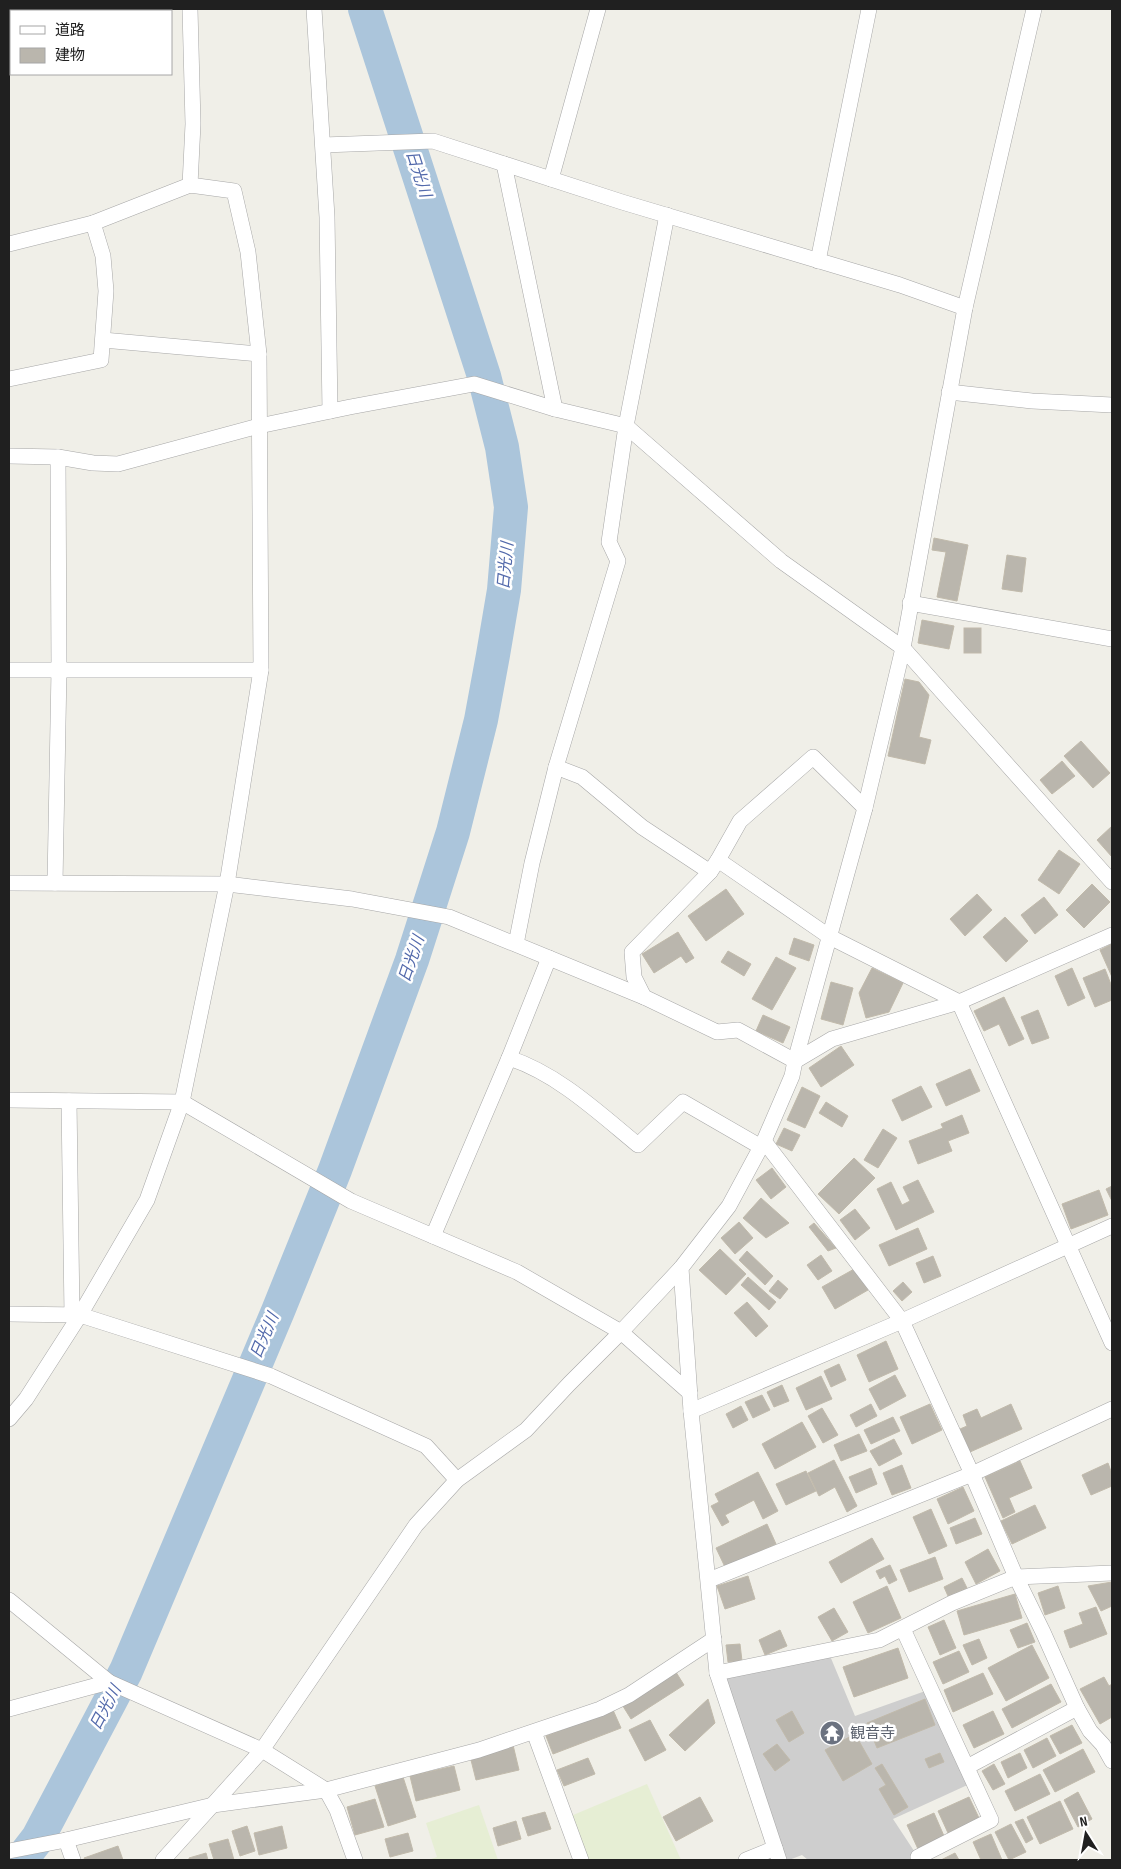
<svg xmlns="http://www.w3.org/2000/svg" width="1121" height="1869" viewBox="0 0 1121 1869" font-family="'Sofia Sans Condensed','Noto Sans JP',sans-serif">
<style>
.religious{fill:#cecece}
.farmland{fill:#e6eed4}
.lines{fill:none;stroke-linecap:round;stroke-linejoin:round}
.river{stroke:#abc5db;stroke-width:34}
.building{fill:#bab6ad;stroke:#c1baab}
.minor-casing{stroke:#a7a7a7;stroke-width:16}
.minor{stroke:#fff;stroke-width:15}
.labels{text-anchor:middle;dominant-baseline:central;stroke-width:5;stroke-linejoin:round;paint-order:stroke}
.worship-label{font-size:15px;fill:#5b616d;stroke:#fff;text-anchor:start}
.water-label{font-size:16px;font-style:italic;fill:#5269ab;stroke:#fff}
</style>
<rect width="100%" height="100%" fill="#f0efe8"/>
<!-- religious -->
<polygon class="religious" points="828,1651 855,1716 931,1689 974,1782 893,1819 920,1860 808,1860 802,1855 789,1860 779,1860 717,1673"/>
<!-- farmland -->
<g class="farmland">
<polygon points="647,1784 681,1860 581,1860 566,1818"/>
<polygon points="479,1805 498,1860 428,1860 437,1857 426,1823"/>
</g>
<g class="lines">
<!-- river -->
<polyline class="river" points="21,1860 38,1838 126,1671 278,1311 335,1170 412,960 453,832 481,720 493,655 504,590 511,507 502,447 484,376 365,9"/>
</g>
<!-- building -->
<g class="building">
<polygon points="934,538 968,545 957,601 937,597 946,552 932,550"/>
<polygon points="1007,555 1026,558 1022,592 1002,589"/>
<polygon points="922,620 954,626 949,649 918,643"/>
<rect x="964" y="628" width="17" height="25"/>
<polygon points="905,679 919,682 929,695 919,737 931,740 925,764 888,756"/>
<polygon points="1081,741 1110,773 1093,788 1064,756"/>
<polygon points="1062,761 1075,776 1052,794 1040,780"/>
<polygon points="1112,826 1112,857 1097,840"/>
<polygon points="1059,850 1080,864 1059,894 1038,880"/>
<polygon points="1092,884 1110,902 1084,928 1066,910"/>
<polygon points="726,889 744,914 706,941 688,916"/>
<polygon points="977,894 992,910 965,936 950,919"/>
<polygon points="1044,897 1058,915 1035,934 1021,915"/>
<polygon points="1005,917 1028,941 1006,962 983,937"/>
<polygon points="678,932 694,958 686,963 681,956 654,973 642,954"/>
<polygon points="794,938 814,945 809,961 789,954"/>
<polygon points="1112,944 1112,977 1100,950"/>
<polygon points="728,951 751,964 744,976 721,962"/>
<polygon points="776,957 796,968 772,1010 752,999"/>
<polygon points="872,968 903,983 889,1012 866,1018 859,993"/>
<polygon points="1072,968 1085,998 1068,1006 1055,976"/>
<polygon points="1105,969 1112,987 1112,1000 1095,1007 1083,978"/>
<polygon points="831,982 853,988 843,1025 821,1019"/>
<polygon points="1004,997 1024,1039 1009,1046 999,1024 984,1031 974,1011"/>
<polygon points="1038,1010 1049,1038 1032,1044 1021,1017"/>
<polygon points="763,1015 790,1027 783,1043 756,1031"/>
<polygon points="841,1046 854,1065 821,1087 809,1068"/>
<polygon points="970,1069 980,1091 946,1106 936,1084"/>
<polygon points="921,1086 932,1107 902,1121 892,1100"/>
<polygon points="802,1087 820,1096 805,1128 787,1120"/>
<polygon points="826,1102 848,1116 842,1127 819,1113"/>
<polygon points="962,1115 969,1133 948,1141 952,1151 918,1164 909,1141 943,1128 941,1124"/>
<polygon points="784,1128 800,1135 792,1151 776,1144"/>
<polygon points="883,1129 897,1138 878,1168 864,1160"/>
<polygon points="854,1158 875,1178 839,1214 818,1194"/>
<polygon points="772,1168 786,1187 771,1199 756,1180"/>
<polygon points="918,1180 934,1212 896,1230 877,1189 891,1182 902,1205 910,1201 903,1187"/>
<polygon points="1112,1186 1112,1201 1106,1189"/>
<polygon points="1099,1190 1108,1215 1071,1229 1062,1204"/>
<polygon points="761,1198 789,1223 766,1238 743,1218"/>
<polygon points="855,1209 870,1228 855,1240 840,1220"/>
<polygon points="739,1222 753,1238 735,1254 721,1238"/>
<polygon points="814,1223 836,1248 828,1251 809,1227"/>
<polygon points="918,1228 927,1249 889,1266 879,1245"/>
<polygon points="720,1249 746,1274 726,1295 699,1270"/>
<polygon points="747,1251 773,1276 765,1285 739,1260"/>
<polygon points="821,1255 832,1271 818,1280 807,1265"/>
<polygon points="933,1256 941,1276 924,1283 916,1263"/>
<polygon points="856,1268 868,1290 835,1309 822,1287"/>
<polygon points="748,1277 776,1302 769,1310 741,1285"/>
<polygon points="778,1280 788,1289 780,1299 769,1291"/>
<polygon points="903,1282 912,1292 902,1301 893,1291"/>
<polygon points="747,1302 768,1326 756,1337 734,1313"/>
<polygon points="886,1341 898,1369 869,1382 857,1355"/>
<polygon points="839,1364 846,1380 831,1387 824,1371"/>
<polygon points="895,1375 906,1396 880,1410 869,1389"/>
<polygon points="821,1376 832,1399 806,1410 796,1388"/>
<polygon points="782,1385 789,1401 774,1407 767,1392"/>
<polygon points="762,1395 770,1410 753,1418 745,1402"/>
<polygon points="871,1404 877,1416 856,1427 850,1415"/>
<polygon points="930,1404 942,1430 912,1444 900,1417"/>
<polygon points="1011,1404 1022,1429 970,1452 960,1429 967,1426 963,1415 977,1409 981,1418"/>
<polygon points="741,1406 748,1420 733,1428 726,1414"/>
<polygon points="822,1408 838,1435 823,1443 808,1416"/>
<polygon points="893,1417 900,1431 871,1444 864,1430"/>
<polygon points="802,1422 816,1447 775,1469 762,1444"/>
<polygon points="859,1434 867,1451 841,1461 834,1445"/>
<polygon points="894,1439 902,1454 879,1466 870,1451"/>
<polygon points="834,1460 857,1506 847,1512 835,1487 819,1496 808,1473"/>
<polygon points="1020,1461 1032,1488 1009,1498 1015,1512 1003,1518 985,1477"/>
<polygon points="1108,1463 1112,1474 1112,1486 1091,1495 1082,1475"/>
<polygon points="902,1465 911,1488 892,1495 883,1473"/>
<polygon points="871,1468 877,1484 856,1493 849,1477"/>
<polygon points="806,1471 816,1491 786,1505 776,1484"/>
<polygon points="758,1472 778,1511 763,1519 754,1500 725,1515 729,1522 722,1526 711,1506 719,1502 715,1494"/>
<polygon points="963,1487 974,1511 948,1524 937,1499"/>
<polygon points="1035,1505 1046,1528 1012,1544 1001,1521"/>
<polygon points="931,1509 947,1546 929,1554 913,1517"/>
<polygon points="975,1518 982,1534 956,1544 950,1528"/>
<polygon points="767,1524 776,1544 725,1567 716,1548"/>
<polygon points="872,1538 884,1559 841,1583 829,1562"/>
<polygon points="988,1549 1000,1571 976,1584 965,1562"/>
<polygon points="935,1557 943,1579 909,1592 900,1570"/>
<polygon points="890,1565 897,1580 889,1584 885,1576 880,1579 876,1571"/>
<polygon points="748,1576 755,1599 725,1609 717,1586"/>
<polygon points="962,1578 967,1588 948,1596 944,1587"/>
<polygon points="1112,1582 1112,1606 1101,1611 1088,1586"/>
<polygon points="887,1586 901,1618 868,1633 853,1602"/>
<polygon points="1058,1586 1065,1608 1045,1615 1038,1593"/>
<polygon points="1015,1594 1022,1618 964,1635 957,1611"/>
<polygon points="1096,1607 1107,1634 1070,1648 1064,1631 1083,1624 1079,1613"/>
<polygon points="834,1608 848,1632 832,1641 818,1617"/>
<polygon points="944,1620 956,1648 940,1655 928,1627"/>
<polygon points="1027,1623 1035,1642 1018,1648 1010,1630"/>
<polygon points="780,1630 787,1646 765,1655 759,1640"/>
<polygon points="979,1639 987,1658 972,1665 963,1645"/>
<polygon points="740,1644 742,1661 728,1662 726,1645"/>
<polygon points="1032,1645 1049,1678 1006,1701 988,1668"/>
<polygon points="898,1648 908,1678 854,1697 843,1667"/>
<polygon points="959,1651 969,1672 943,1684 933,1662"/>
<polygon points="674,1669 684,1685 631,1719 621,1703"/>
<polygon points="983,1673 993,1694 953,1712 944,1690"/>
<polygon points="1104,1677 1109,1686 1112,1684 1112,1717 1100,1724 1080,1689"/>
<polygon points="1051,1684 1061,1702 1012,1728 1002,1709"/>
<polygon points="708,1699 715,1723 685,1751 669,1735"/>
<polygon points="925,1699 935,1725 877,1748 867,1723"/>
<polygon points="613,1710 621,1728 553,1754 546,1736"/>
<polygon points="792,1711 804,1733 789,1742 776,1720"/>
<polygon points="993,1711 1004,1734 974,1748 963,1725"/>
<polygon points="650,1720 666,1750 645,1761 629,1730"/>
<polygon points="1072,1725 1082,1743 1060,1754 1050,1736"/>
<polygon points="855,1734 872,1764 843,1781 825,1750"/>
<polygon points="1047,1738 1056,1756 1033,1768 1024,1750"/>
<polygon points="777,1744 790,1760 775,1771 763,1754"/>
<polygon points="513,1745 519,1770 476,1780 470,1756"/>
<polygon points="1083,1749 1095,1772 1055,1792 1043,1770"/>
<polygon points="940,1753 944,1762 929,1768 925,1759"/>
<polygon points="1020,1753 1027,1768 1008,1778 1001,1762"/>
<polygon points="588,1758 595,1774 564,1786 557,1770"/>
<polygon points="882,1764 908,1807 894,1815 879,1789 886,1785 875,1768"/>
<polygon points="994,1764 1005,1784 993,1790 982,1771"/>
<polygon points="454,1766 460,1790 416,1801 410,1776"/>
<polygon points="1040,1774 1050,1794 1015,1811 1005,1791"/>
<polygon points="403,1777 416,1817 388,1826 375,1786"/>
<polygon points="1078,1792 1092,1819 1078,1827 1064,1800"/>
<polygon points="700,1797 713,1821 676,1841 663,1817"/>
<polygon points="969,1797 979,1818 948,1833 938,1811"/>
<polygon points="375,1799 384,1827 355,1835 347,1807"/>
<polygon points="1060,1801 1073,1829 1040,1844 1027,1817"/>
<polygon points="545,1812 551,1829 528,1836 522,1818"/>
<polygon points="934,1813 944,1836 918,1849 907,1825"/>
<polygon points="1023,1819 1033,1839 1026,1843 1015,1822"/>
<polygon points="516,1821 521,1839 498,1846 493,1828"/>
<polygon points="1011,1824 1026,1852 1009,1860 995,1832"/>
<polygon points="247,1826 255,1851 240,1856 232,1831"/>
<polygon points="282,1826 287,1848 259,1855 254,1833"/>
<polygon points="408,1833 413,1851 390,1857 385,1839"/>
<polygon points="991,1834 1002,1860 981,1860 973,1842"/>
<polygon points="228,1839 234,1860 214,1860 209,1844"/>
<polygon points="118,1846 123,1860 85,1860 84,1858"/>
<polygon points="206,1853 208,1860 189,1860 189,1858"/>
<polygon points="955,1853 959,1860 941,1860"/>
</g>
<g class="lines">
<defs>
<g id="minor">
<polyline points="190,9 193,124 190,185"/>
<polyline points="314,9 327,217 330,411"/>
<polyline points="22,11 28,9"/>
<polyline points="9,16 11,15"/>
<polyline points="323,145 433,141 622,202 900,285 965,308"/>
<polyline points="504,164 555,409"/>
<polyline points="551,179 598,9"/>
<polyline points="9,244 93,223 190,185 234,191 248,252 259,354 261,670 227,884 182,1102 147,1200 80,1315 26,1399 9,1419"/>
<polyline points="818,261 869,9"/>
<polyline points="103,340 259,354"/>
<polyline points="9,379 101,360 106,291 103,256 93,223"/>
<polyline points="949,392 1032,401 1112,405"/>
<polyline points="9,456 58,457 93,463 118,464 259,426 350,407 474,384 555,409 626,426 781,561 903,648 1112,882"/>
<polyline points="910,603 1112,639"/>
<polyline points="9,670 261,670"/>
<polyline points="556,767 582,777 642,827 710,872"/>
<polyline points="865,808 813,757 740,821 718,860 710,872 632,952 634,977 644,997 717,1032 738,1030 795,1061 832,1039 959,1002 1112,935"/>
<polyline points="718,860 830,937 959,1002 1112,1343"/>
<polyline points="9,883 227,884 352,899 449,917 644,997"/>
<polyline points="55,883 59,670 58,457"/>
<polyline points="516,944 532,863 556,767 618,561 609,542 626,426 667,215"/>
<path d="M509,1058C558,1074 599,1113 638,1145L683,1102L761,1147"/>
<polyline points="9,1100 182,1102 351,1201 517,1272 621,1332 690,1393"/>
<polyline points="69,1101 72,1315"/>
<polyline points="764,1141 902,1321 972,1474 1016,1577 1043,1632 1077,1708 1090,1731 1103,1745 1112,1761"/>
<polyline points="433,1236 509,1058 549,958"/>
<polyline points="9,1314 80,1315 271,1376 426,1446 457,1480"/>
<polyline points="691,1411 902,1321 1112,1226"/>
<polyline points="709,1580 972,1474 1112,1409"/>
<polyline points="9,1600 109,1682"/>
<polyline points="903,1629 991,1820 918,1857"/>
<polyline points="717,1673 879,1640 952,1603 1016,1577 1112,1573"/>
<polyline points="9,1709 109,1682 262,1750 326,1790 337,1810 355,1860"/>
<polyline points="534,1732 581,1860"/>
<polyline points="967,1767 1077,1708"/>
<polyline points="66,1840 73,1860"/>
<polyline points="9,1851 66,1840 213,1805 326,1790 479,1750 600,1709 629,1695 714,1639"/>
<polyline points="163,1860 262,1750 416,1525 457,1480 526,1430 569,1384 621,1332 681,1268"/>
<polyline points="746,1860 775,1848"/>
<polyline points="779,1860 717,1673 691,1411 681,1268 729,1206 764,1141 792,1076 795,1061 865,808 903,648 965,308 1034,9"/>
</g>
</defs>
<!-- minor casing -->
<use href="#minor" class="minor-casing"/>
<!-- minor -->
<use href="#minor" class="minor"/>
</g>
<!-- icons -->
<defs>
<symbol id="temple-disc" viewBox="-11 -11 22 22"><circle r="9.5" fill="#6b7280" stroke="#fff"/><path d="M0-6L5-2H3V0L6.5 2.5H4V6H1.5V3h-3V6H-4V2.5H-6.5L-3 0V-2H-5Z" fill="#fff"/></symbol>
</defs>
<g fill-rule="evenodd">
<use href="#temple-disc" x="818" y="1719" width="28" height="28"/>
</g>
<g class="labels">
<!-- worship labels -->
<g class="worship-label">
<text x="850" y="1733">観音寺</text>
</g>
<!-- water labels -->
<g class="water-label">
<text transform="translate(418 174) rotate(72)">日光川</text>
<text transform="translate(506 566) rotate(-85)">日光川</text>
<text transform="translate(412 959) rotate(-71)">日光川</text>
<text transform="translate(265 1336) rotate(-67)">日光川</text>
<text transform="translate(106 1708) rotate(-62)">日光川</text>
</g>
</g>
<!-- border -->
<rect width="1121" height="1869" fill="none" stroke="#202020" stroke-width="20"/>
<!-- legend -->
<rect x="10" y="10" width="162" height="65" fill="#ffffff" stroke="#a6a6a6"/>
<rect x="20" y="26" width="25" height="8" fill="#ffffff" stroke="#a6a6a6"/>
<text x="55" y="35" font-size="15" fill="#202020">道路</text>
<rect x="20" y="48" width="25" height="15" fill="#bab6ad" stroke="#a6a6a6"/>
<text x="55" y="60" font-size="15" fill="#202020">建物</text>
<!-- north arrow -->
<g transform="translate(1086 1834) rotate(349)" stroke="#ffffff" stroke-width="4" paint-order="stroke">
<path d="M0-4L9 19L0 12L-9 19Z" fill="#202020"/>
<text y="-8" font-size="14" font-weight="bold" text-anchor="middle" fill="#202020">N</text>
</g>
</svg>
